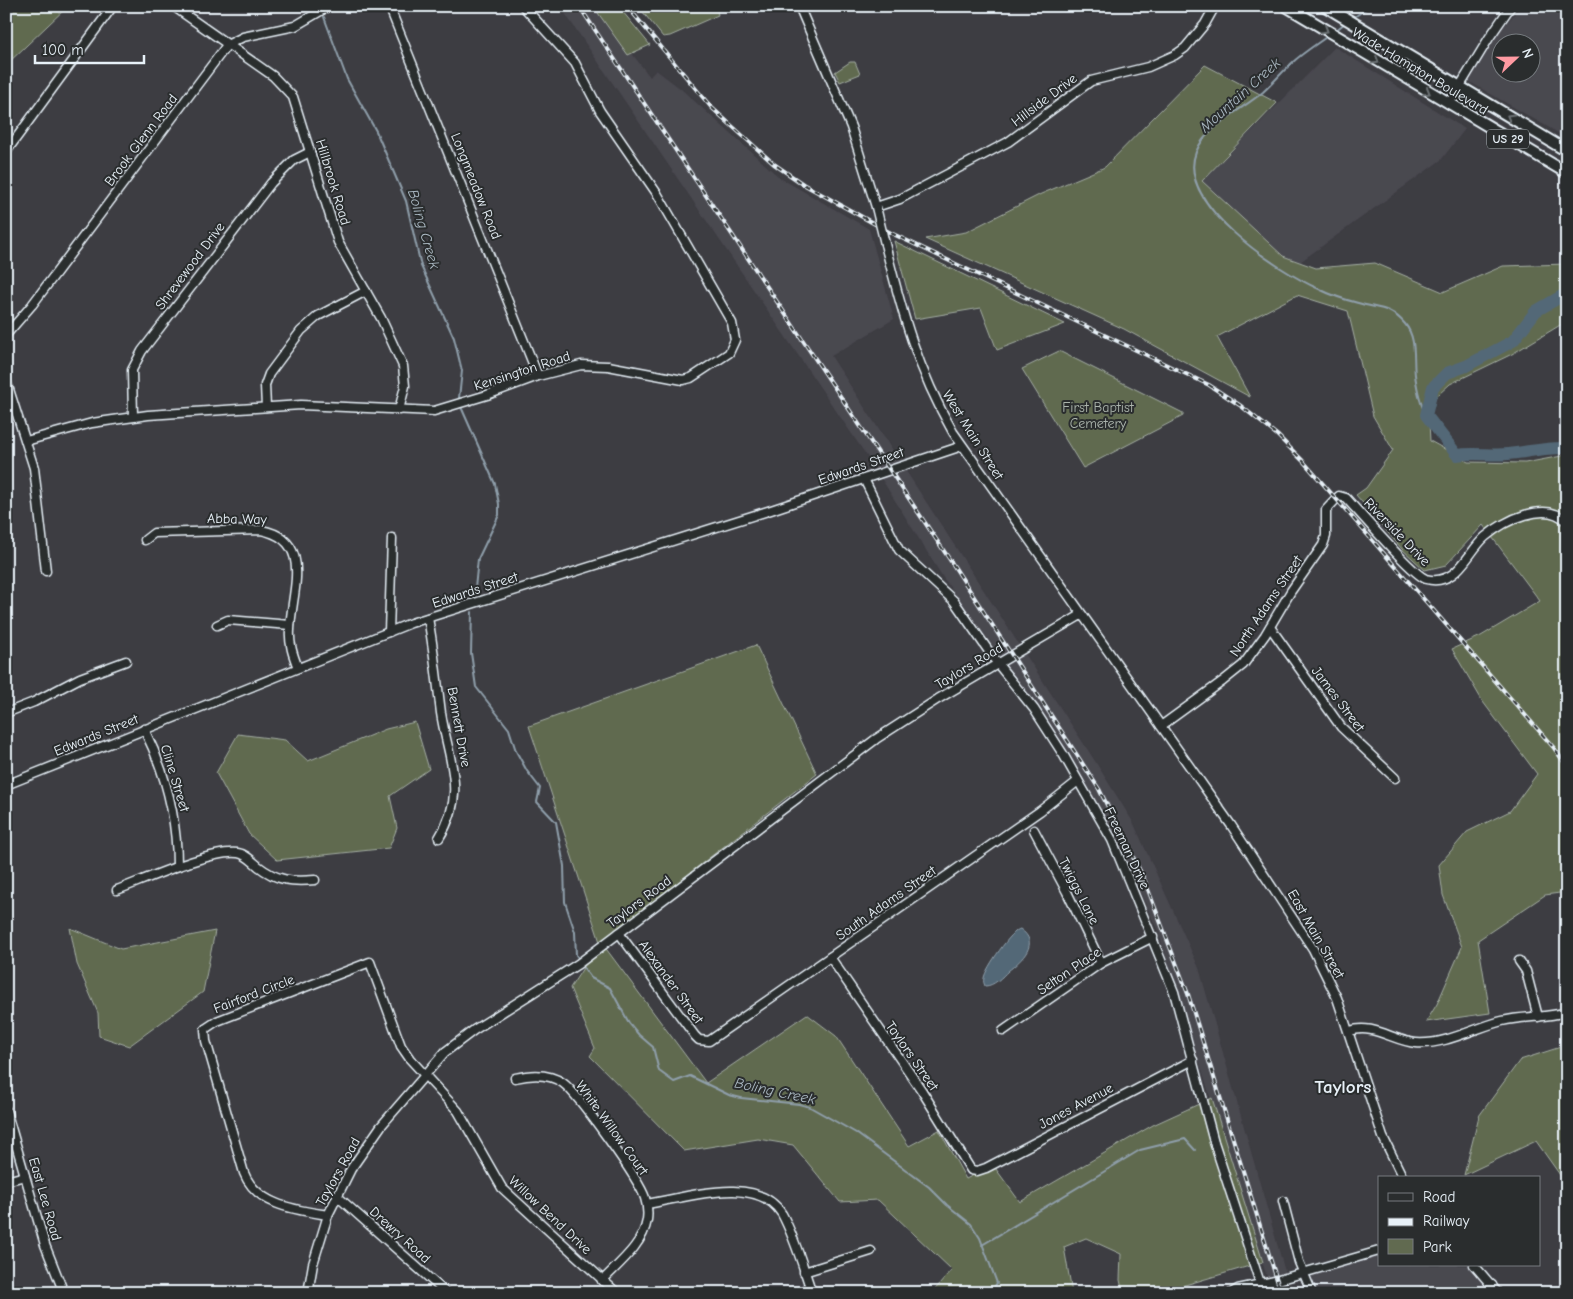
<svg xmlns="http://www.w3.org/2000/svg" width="1573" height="1299" viewBox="0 0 1573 1299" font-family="'Comic Neue',sans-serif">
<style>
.built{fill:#4a4850;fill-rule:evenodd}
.green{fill:#616a50;stroke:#a4aea4}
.water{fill:#536877;stroke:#8f9fab}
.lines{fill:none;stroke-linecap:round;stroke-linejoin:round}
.stream{stroke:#8f9fab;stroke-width:2}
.river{stroke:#536877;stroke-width:12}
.minor-casing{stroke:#e8f1f8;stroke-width:11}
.major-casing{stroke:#e8f1f8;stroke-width:14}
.minor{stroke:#2a2d2e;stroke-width:8}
.major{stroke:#2a2d2e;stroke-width:10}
.rail-casing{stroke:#e8f1f8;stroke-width:4}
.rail{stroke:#2a2d2e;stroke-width:2;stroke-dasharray:5.5;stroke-linecap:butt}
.minor-bridge-casing{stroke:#e8f1f8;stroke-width:11;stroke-linecap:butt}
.minor-bridge{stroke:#2a2d2e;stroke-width:8}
.oneway{stroke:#6c7275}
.labels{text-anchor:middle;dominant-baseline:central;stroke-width:4;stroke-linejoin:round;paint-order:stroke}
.shield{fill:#2a2d2e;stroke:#afb6bb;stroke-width:1}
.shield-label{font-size:12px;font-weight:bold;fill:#e8f1f8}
.street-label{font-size:14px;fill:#e8f1f8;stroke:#2a2d2e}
.park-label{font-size:14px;fill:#abb4ac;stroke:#2a2d2e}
.water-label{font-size:15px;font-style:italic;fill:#acbac4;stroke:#2a2d2e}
.district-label{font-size:19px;font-weight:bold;fill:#e8f1f8;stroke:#2a2d2e}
</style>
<rect width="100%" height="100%" fill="#3d3d42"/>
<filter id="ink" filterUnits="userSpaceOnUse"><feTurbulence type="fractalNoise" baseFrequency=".02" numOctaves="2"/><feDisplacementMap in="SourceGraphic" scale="10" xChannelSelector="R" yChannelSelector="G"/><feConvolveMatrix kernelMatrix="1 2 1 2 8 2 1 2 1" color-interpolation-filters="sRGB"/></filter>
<g filter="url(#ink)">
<!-- built -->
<g class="built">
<polygon points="560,6 595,6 650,77 656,70 681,89 780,178 869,229 894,319 831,356 1093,758 1133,822 1199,968 1291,1293 1272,1293 1158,931 1121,851 1001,657 944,579 871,462"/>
<path d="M1521,6H1567V138L1468,81L1502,29ZM1500,42H1530V72H1500Z"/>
<polygon points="1335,47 1465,129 1441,160 1300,262 1283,256 1202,181"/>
<polygon points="1379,1251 1379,1265 1474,1265 1492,1285 1483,1293 1312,1293 1304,1273"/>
</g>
<!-- green -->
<g class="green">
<polygon points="6,6 68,6 6,65"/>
<polygon points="593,6 618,6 650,45 628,55"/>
<polygon points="638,6 716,6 718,15 670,36 663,37"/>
<polygon points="850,62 855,62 860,74 840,82 835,72"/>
<polygon points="1205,65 1277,103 1202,181 1283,256 1316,268 1375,263 1443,292 1503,266 1567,264 1567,321 1512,354 1450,384 1428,404 1430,441 1468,462 1525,463 1567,455 1567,892 1545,895 1478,940 1490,1013 1426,1022 1437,1004 1462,947 1443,895 1439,865 1467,832 1510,811 1537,774 1483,702 1452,649 1481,636 1540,601 1483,525 1446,565 1425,570 1402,549 1356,495 1366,488 1393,450 1373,416 1348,311 1297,295 1217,337 1250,397 1124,329 925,239 966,232 1041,194 1105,167"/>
<polygon points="894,241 1065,324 997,350 981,308 915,319"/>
<polygon points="1059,351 1183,413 1183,416 1083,468 1022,369"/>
<polygon points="756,645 817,774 601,942 706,1083 807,1014 836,1036 909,1146 939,1130 966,1179 993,1165 1020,1202 1153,1125 1212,1098 1263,1262 1158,1293 1123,1293 1120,1280 1121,1254 1086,1238 1064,1247 1072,1293 932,1293 952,1270 878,1200 840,1202 793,1145 758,1139 684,1151 590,1056 595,1048 570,988 600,942 529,726"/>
<polygon points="415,722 429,769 390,796 397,828 389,848 277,860 249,834 216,773 238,734 285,740 308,761 386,729"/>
<polygon points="70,928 121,949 215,931 203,992 129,1046 99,1036 98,1013 77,964"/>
<polygon points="1567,1045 1567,1185 1536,1141 1464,1175 1479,1116 1520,1060"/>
</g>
<!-- water -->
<path class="water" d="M1020,929C1041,943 1022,960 1008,971C1002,977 994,986 985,986C984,983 983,982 984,978C985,969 1012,930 1020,929Z"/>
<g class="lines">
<!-- stream -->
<g class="stream">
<polyline points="310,6 310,8"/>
<polyline points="324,17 347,79 376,131 406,201 421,266 454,338 462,371 459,398"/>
<polyline points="1353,18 1370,6"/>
<polyline points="1335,31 1345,23"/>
<path d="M1329,35C1317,44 1304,52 1293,62C1282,72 1274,82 1263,92C1242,110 1207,125 1196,152C1175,204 1280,272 1319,289C1331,295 1346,300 1358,303C1377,309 1390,306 1405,324C1417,338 1413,358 1415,375C1417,388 1420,404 1426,415"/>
<polyline points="462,409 495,484 499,504 499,515 478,559 474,598"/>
<polyline points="472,612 471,653 476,687 509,729 516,751 527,771 540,788 537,802 556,822 564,866 565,902 575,932 576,955 579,959"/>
<polyline points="581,964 591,978 610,988 629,1023 639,1035 653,1047 659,1071 674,1082 690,1076 729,1095 741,1098 799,1104 810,1107 856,1133 929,1187 947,1205 971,1224 980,1238 997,1283 990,1293"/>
<polyline points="982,1245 1140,1150 1185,1139 1195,1150"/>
</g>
<!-- river -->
<path class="river" d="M1567,293L1536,311L1513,341L1466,366L1447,373L1433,387L1426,415L1457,455C1474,452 1491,456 1508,454C1528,452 1547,447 1567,448"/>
<defs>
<g id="minor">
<polyline points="173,6 273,76 293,97 338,242 381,318 403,366 405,386 399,410"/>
<polyline points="389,6 538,376"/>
<polyline points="799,6 851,127 876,207 900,199 1008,142 1091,81 1148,67 1175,55 1185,48 1205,24 1215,6"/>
<polyline points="1449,104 1489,38 1511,6"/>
<polyline points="6,152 113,6"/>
<path d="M885,244C902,313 917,369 953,432L1231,825L1313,949L1337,998L1383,1137L1403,1178"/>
<polyline points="6,335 32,305 227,45 243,37 295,26 329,6"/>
<polyline points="6,380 34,468 46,571"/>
<polyline points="266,407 265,385 269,374 301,331 318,316 366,291"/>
<polyline points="133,417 132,370 142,351 271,183 294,160 310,152"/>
<polyline points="26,441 92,423 148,415 301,405 434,411 487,395 538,376 581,365 608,366 683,380 691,378 729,353 735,340 732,323 658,195 600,111 575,63 523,6"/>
<polyline points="864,479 899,550 954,601 997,663 1034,709 1063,754 1112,840 1174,992 1214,1142 1260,1283"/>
<path d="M145,540L154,533L261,530C315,540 291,592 290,630C289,644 293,655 298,668"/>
<path d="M428,618C434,650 437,681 441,713C448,760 468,792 439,838"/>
<polyline points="217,625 228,620 290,625"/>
<polyline points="1270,627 1341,727 1395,778"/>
<polyline points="389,632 392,538"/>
<polyline points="6,713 34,702 80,678 126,661"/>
<path d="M1161,726L1223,681L1243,665L1265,635L1291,591L1323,545L1326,536V510L1339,496L1346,498C1359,512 1413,575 1426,579C1457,587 1467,553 1485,537C1503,521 1547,499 1567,522"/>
<path d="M144,729C166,773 177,817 177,866"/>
<polyline points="6,785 411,623 771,510 962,446"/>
<polyline points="1034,830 1067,892 1101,963"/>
<path d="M117,890C144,880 212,849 238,853C246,854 252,861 258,866C277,881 292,882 315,880"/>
<polyline points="619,933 695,1036 699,1040 709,1041 1040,811 1078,781"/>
<polyline points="830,957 922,1091 971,1170 977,1171 986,1168 1193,1060"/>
<polyline points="1519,961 1526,971 1538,1017"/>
<polyline points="1003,1031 1101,963 1153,937"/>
<path d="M1350,1031C1373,1023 1393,1041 1416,1043C1446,1045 1474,1028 1502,1021C1523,1016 1545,1018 1567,1012"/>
<path d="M515,1078C531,1074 549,1073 563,1083C578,1094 639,1179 645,1198C647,1204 648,1213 647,1220C643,1245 618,1264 602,1281"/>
<polyline points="6,1110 45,1245 64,1293"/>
<polyline points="6,1181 25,1176"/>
<polyline points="337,1196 446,1293"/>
<polyline points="1283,1201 1299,1262 1312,1293"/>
<path d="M647,1204C686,1198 757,1173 782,1214C795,1238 803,1267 812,1293"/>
<path d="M328,1215C297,1210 257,1206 244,1173L206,1041L205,1029L217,1021L370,962L401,1046L410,1059L458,1111L502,1188L617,1293"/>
<polyline points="1474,1265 1498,1293"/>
<polyline points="804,1272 871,1251"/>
<polyline points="308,1293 313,1264 328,1215 351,1169 381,1126 445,1052 474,1030 578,964 876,739 938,699 1081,615"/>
<polyline points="1231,1293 1238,1289 1275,1281 1379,1251"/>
<polyline points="1485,1293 1492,1285"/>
</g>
<g id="major">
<polyline points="1286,6 1567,173"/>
<polyline points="1325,6 1567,151"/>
</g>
</defs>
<!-- minor casing -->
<use href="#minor" class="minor-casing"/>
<!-- major casing -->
<use href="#major" class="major-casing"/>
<!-- minor -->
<use href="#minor" class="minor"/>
<!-- major -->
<use href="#major" class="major"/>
<defs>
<g id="rail">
<polyline points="579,6 950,560 1099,789 1144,879 1188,994 1281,1293"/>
<polyline points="627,6 711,107 774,164 803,184 891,233 1209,385 1241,406 1277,435 1303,461 1554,748 1567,766"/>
</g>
</defs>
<!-- rail casing -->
<use href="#rail" class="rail-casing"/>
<!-- rail -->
<use href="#rail" class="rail"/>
<defs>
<polyline id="minor-bridge" points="876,207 885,244"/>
</defs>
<!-- minor-bridge casing -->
<use href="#minor-bridge" class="minor-bridge-casing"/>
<!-- minor-bridge -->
<use href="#minor-bridge" class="minor-bridge"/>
</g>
<!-- one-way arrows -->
<defs><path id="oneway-chevron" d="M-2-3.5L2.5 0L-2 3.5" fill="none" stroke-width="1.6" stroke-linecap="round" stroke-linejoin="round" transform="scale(1.25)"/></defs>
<g class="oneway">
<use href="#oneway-chevron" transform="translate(1325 30) rotate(31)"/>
<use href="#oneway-chevron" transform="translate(1376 61) rotate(32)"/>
<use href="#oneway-chevron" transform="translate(1427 92) rotate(30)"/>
<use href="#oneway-chevron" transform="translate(1510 117) rotate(-149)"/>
</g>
</g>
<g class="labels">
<!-- shield labels -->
<rect class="shield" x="1487" y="129.5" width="42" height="19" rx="4"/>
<g class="shield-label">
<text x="1508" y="139">US 29</text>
</g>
<!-- street labels -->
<g class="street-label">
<text transform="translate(1420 71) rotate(31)">Wade Hampton Boulevard</text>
<text transform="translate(1044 100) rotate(-37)">Hillside Drive</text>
<text transform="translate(141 140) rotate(-53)">Brook Glenn Road</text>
<text transform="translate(333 182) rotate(73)">Hillbrook Road</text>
<text transform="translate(476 186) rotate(68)">Longmeadow Road</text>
<text transform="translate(190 266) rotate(-53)">Shrevewood Drive</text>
<text transform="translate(522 371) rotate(-18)">Kensington Road</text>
<text transform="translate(973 435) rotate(58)">West Main Street</text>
<text transform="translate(861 466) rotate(-19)">Edwards Street</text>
<text transform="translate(237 519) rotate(1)">Abba Way</text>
<text transform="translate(1397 532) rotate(46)">Riverside Drive</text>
<text transform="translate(475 590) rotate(-18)">Edwards Street</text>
<text transform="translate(1266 606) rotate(-56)">North Adams Street</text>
<text transform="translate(969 666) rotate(-31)">Taylors Road</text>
<text transform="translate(1338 699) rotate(53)">James Street</text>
<text transform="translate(459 727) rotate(80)">Bennett Drive</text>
<text transform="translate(96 735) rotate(-22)">Edwards Street</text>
<text transform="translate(175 778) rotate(73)">Cline Street</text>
<text transform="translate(1127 848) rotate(65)">Freeman Drive</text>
<text transform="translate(1079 891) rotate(63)">Twiggs Lane</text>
<text transform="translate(639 902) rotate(-37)">Taylors Road</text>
<text transform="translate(886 903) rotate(-35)">South Adams Street</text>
<text transform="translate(1316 934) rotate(60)">East Main Street</text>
<text transform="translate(1069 971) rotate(-34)">Selton Place</text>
<text transform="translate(671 982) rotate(54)">Alexander Street</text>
<text transform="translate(254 994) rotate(-21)">Fairford Circle</text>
<text transform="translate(912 1056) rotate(55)">Taylors Street</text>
<text transform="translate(1076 1106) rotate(-28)">Jones Avenue</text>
<text transform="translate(612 1128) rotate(54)">White Willow Court</text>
<text transform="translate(338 1172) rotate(-61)">Taylors Road</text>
<text transform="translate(45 1199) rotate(74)">East Lee Road</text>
<text transform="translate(550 1215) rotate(43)">Willow Bend Drive</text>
<text transform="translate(400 1235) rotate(42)">Drewry Road</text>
</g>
<!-- park labels -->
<g class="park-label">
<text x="1098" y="407">First Baptist<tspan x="1098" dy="16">Cemetery</tspan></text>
</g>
<!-- water labels -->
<g class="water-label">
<text transform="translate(1240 95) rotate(-42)">Mountain Creek</text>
<text transform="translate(424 229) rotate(74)">Boling Creek</text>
<text transform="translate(775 1091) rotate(12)">Boling Creek</text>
</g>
<!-- district labels -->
<g class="district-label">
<text x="1343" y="1087">Taylors</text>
</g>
</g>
<!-- margin -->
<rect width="1573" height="1299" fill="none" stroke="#2a2d2e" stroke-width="25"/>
<rect x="12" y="12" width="1548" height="1274" fill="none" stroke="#e8f1f8" stroke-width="2" filter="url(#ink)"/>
<!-- legend -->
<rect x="1378" y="1176" width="162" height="90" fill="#2a2d2e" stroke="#767b7f"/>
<rect x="1388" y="1193" width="25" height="8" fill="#2a2d2e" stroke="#767b7f"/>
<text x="1423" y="1202" font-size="15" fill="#e8f1f8">Road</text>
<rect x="1388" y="1218" width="25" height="8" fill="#e8f1f8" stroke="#767b7f"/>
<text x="1423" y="1226" font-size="15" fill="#e8f1f8">Railway</text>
<rect x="1388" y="1239" width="25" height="15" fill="#616a50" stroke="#767b7f"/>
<text x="1423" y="1252" font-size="15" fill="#e8f1f8">Park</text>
<!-- north arrow -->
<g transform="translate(1516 58) rotate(68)"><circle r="24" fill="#2a2d2e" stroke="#767b7f"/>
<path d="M0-4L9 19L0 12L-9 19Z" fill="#ff9aa2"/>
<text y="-8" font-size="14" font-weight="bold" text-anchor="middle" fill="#e8f1f8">N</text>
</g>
<!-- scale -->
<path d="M35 55v8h109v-8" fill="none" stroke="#e8f1f8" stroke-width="2.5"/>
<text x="42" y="55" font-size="15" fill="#e8f1f8" stroke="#2a2d2e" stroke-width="4" paint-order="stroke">100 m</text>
</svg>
